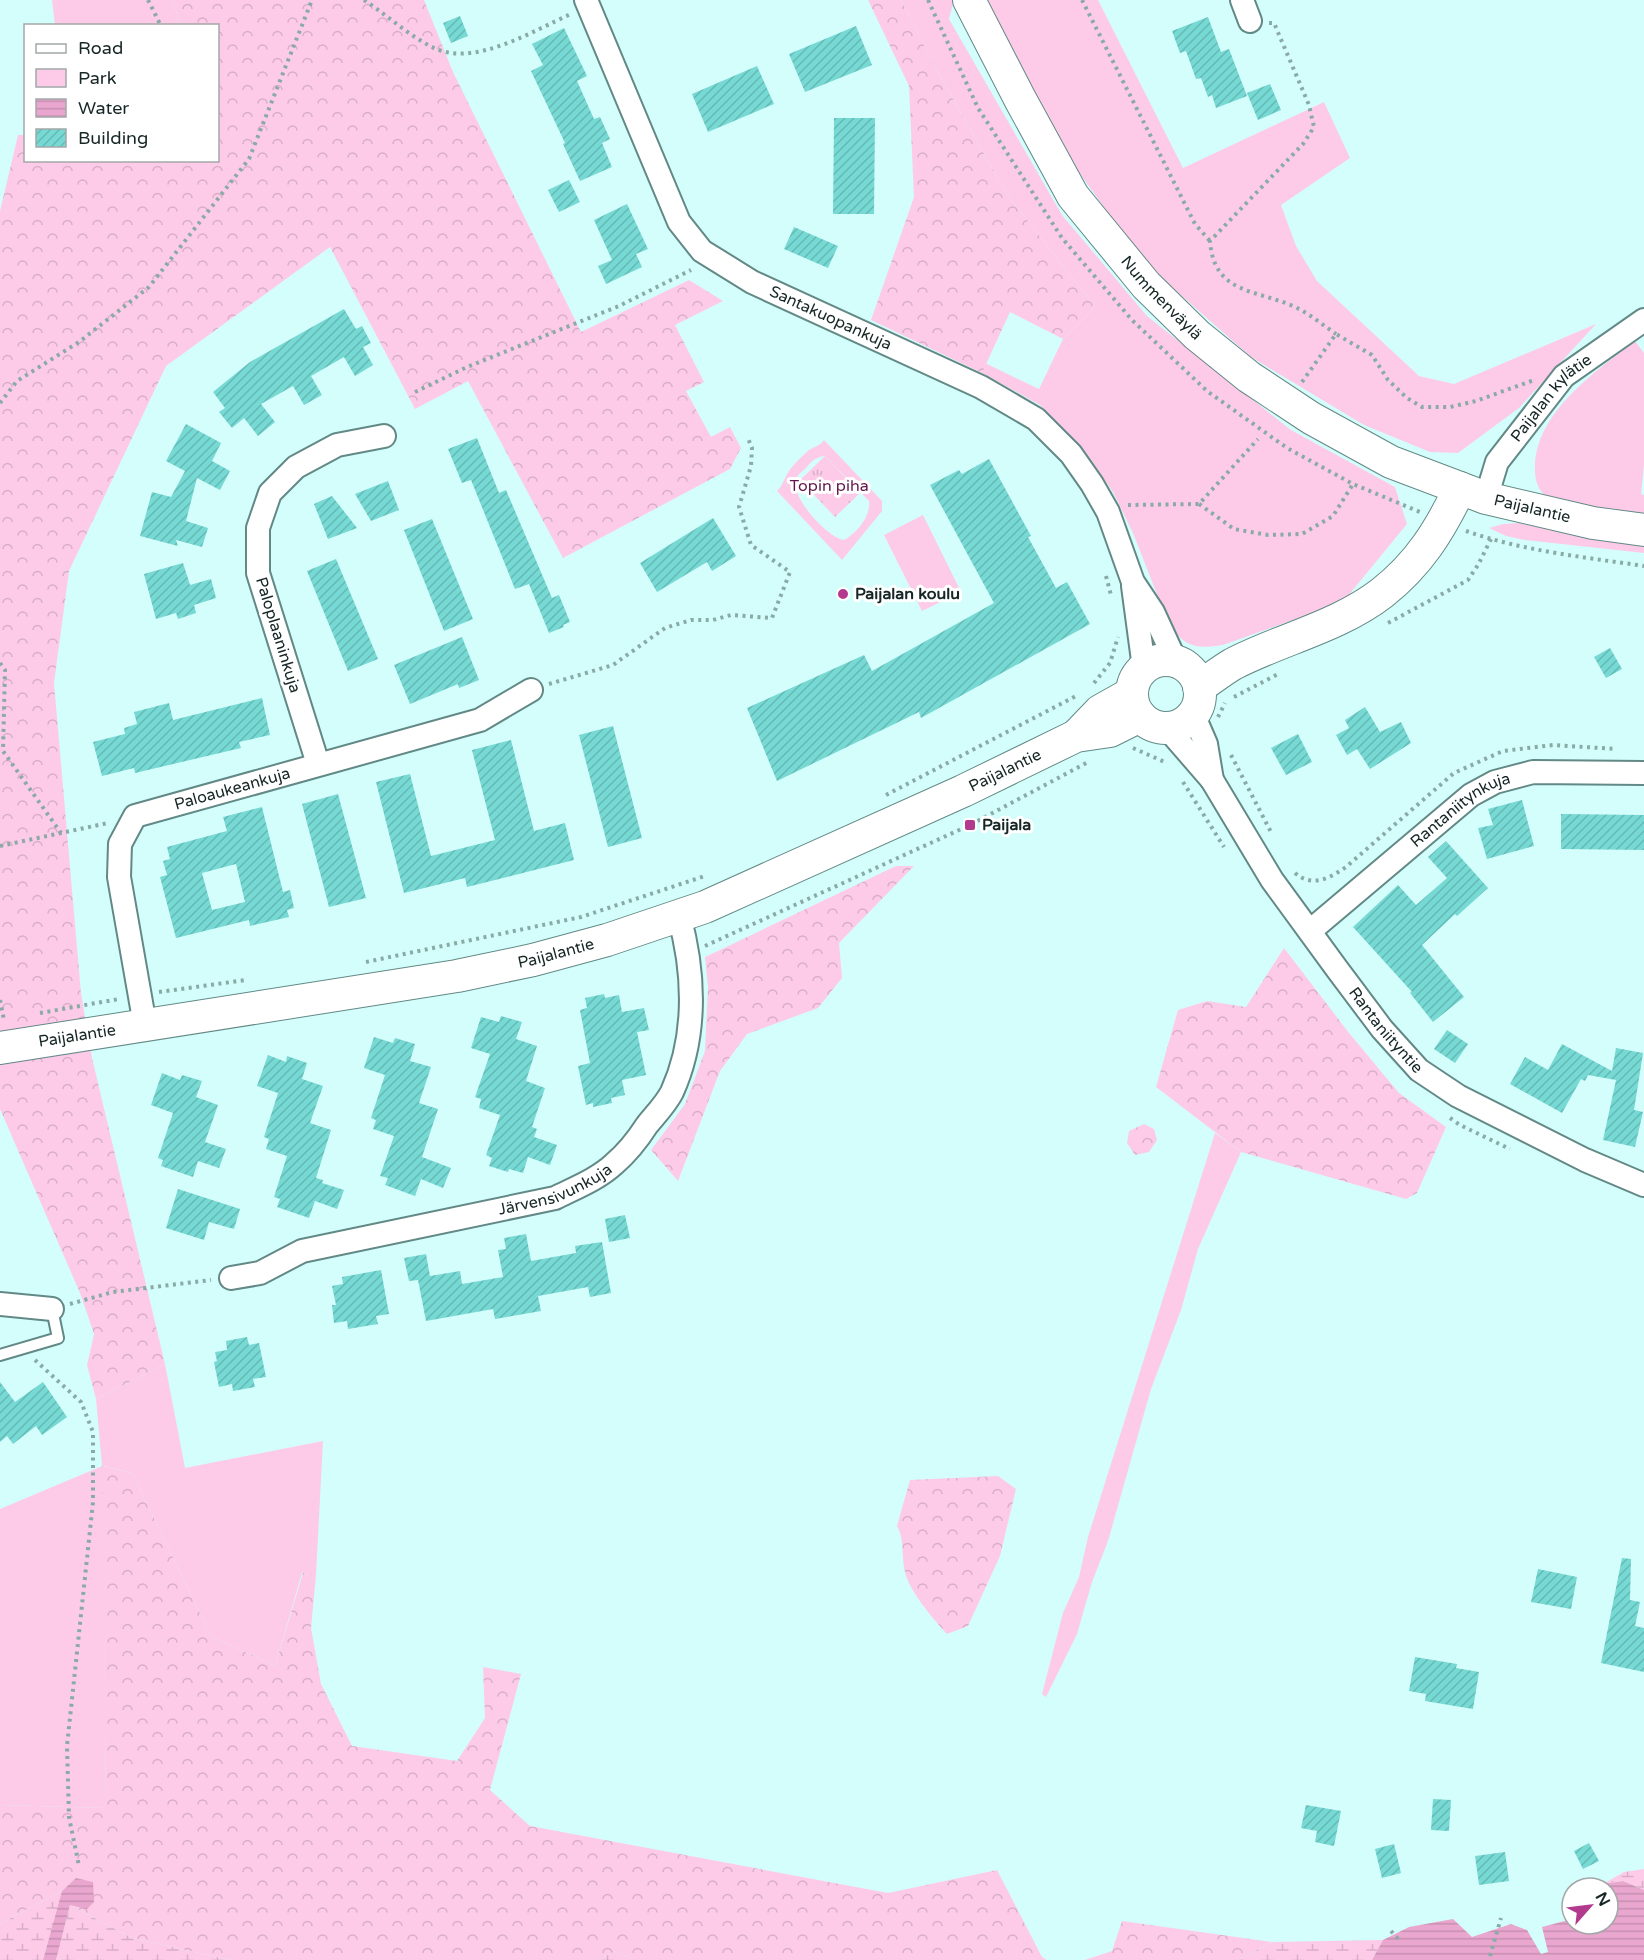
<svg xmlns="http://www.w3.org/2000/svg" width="1644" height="1960" viewBox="0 0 1644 1960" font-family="'Varela Round',sans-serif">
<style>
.green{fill:#fdcbe8;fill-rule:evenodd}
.forest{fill:url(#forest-crowns)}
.wetland{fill:url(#wetland-marsh)}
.park{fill:url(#park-tufts)}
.water{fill:url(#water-rules)}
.building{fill:url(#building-hatch);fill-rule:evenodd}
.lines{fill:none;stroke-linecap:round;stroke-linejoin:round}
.lane-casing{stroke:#628986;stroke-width:14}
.street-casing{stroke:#628986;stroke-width:26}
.secondary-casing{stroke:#628986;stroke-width:34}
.path{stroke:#8aaaa7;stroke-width:4;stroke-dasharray:3 4.5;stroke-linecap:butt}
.lane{stroke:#fff;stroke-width:10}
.street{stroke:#fff;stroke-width:22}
.secondary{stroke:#fff;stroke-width:32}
.poi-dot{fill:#b3398d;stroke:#fff;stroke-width:2}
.labels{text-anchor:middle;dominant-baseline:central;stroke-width:6;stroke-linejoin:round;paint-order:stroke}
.street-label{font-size:16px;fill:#162625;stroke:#fff}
.park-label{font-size:16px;fill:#63174c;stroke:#fff}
.poi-label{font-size:16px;font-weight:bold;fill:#162625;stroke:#fff;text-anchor:start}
</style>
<defs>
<pattern id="forest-crowns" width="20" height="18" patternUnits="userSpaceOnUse" patternTransform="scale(1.5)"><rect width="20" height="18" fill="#fdcbe8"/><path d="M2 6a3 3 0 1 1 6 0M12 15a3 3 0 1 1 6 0" fill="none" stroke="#d8aec7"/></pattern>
<pattern id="wetland-marsh" width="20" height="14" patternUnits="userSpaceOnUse" patternTransform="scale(1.5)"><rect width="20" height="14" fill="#fdcbe8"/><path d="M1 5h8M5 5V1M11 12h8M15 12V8" fill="none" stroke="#d8aec7"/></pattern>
<pattern id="park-tufts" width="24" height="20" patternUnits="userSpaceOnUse" patternTransform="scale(1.5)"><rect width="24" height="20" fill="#fdcbe8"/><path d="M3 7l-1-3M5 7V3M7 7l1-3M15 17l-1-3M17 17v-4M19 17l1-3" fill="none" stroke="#d8aec7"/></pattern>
<pattern id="water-rules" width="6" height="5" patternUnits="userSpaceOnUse" patternTransform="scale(1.5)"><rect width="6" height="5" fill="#e9a6ce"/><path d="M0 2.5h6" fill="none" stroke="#c78fb1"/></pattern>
<pattern id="building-hatch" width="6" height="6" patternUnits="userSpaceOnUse" patternTransform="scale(1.5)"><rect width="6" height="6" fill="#76d9d4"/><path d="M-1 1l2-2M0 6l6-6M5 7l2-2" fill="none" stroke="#65bab6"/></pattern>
</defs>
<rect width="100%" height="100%" fill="#d4fefb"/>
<!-- green -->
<g class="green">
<polygon points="52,0 173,0 180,25 55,25"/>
<path d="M901,0H954L949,19L1062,215L1147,316L1291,430L1395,487L1407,524L1343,602L1223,645C1197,649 1186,648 1169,625L1133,533L1113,492L1084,452L1040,405L982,373L985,363L1039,389L1063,339L1095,307L1006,193L935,67Z"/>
<polygon points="984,0 1098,0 1183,168 1324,102 1350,158 1281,205 1296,246 1317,281 1419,376 1454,384 1596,324 1519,408 1458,453 1430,452 1364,425 1251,357 1142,261 1066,154"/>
<path d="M1635,341L1644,353V464L1641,494L1644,495V515C1615,512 1575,510 1549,498C1539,493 1535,481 1535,471C1533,414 1595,372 1635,341Z"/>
<path d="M824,440L882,501V511L842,560L777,491C785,483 784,476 792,467C797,461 803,455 809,450C815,446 820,446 824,440ZM825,456L869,501C871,516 857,533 844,540C828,538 790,497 796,480C797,475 801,472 805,469C811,462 815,457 825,456Z"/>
<polygon points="923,515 961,592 922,611 884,535"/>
<polygon points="1519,523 1581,536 1644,544 1644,553 1525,540 1506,536 1489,528 1503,524"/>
<polygon points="1215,1133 1241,1152 1198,1249 1181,1310 1151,1389 1108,1541 1092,1582 1077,1634 1046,1697 1042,1694 1063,1613 1079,1577 1088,1537"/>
<polygon points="165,1364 185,1468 323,1441 316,1575 302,1573 275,1666 211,1636 132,1473 103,1466 106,1808 0,1805 0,1509 102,1466 96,1399"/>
</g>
<!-- forest -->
<g class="forest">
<polygon points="173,0 424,0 453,72 581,332 689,280 723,301 675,325 704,382 686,391 711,437 730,427 741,448 730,469 563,558 468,381 415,409 330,247 166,366 69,571 54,683 81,993 92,1058 165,1364 96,1399 87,1365 94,1334 80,1293 0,1109 0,211 18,135 25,135 26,160 218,160 218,26 180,25"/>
<polygon points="868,0 901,0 935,67 1006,193 1095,307 1063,339 1010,312 982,373 871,320 914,197 909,86"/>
<polygon points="896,866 914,866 839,943 842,978 818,1008 747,1034 720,1071 678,1181 651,1150 685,1104 705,1051 708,987 705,957"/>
<polygon points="1284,948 1349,1033 1399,1093 1446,1127 1417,1193 1406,1199 1241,1152 1156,1087 1178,1010 1207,1001 1246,1007"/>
<polygon points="1144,1124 1154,1129 1157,1140 1149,1152 1135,1155 1127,1143 1129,1131"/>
<polygon points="102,1466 132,1473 211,1636 275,1666 303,1573 316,1575 311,1628 321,1684 352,1746 457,1761 485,1718 483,1667 521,1674 490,1790 530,1826 888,1893 997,1870 1042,1957 1047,1960 634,1960 616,1951 598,1960 230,1960 132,1938 70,1905 76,1878 62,1891 0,1924 0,1805 106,1808"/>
<path d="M998,1476L1016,1489L1000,1556L968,1626L947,1634C934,1620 909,1591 905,1572C901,1556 905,1540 897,1526L910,1480Z"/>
<polygon points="1122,1921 1272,1942 1238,1960 1085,1960 1112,1951"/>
</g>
<!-- wetland -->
<g class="wetland">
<polygon points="1644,1869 1644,1890 1623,1881 1603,1884 1624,1872"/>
<polygon points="62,1891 43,1960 0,1960 0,1924"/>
<polygon points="70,1905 132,1938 230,1960 56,1960"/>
<polygon points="1383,1940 1372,1960 1238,1960 1272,1942"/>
<polygon points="616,1951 634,1960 598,1960"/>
</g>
<!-- park -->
<polygon class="park" points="825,456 860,493 835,517 800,480"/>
<!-- water -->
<g class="water">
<polygon points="76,1878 93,1882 94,1902 87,1909 70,1905 56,1960 43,1960 62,1891"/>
<polygon points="1623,1881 1644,1890 1644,1960 1372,1960 1383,1940 1409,1927 1453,1919 1472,1937 1511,1924 1527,1930 1541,1954 1548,1952 1542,1927 1572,1919 1572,1924 1608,1924 1608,1888 1598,1888 1603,1884"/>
</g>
<!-- building -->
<g class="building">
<polygon points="460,16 468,36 451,43 443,23"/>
<polygon points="1208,17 1221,52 1229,49 1247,96 1216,108 1212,95 1208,97 1201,78 1196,79 1186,51 1180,53 1172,31"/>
<polygon points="856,26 872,65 805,92 789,54"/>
<polygon points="564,28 587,76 577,81 594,119 600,117 610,139 602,143 612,167 580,181 563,144 565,143 531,71 543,65 532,44"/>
<polygon points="757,66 774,104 708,132 692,94"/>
<polygon points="1270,84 1281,110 1258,120 1247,93"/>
<polygon points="834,118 875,118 874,214 833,214"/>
<polygon points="569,180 580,202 559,212 548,190"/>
<polygon points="627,204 648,249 636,254 642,267 606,284 598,266 612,260 594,220"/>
<polygon points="794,227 838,246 828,268 784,249"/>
<polygon points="344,309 356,329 362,326 371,343 363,347 373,365 355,376 344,357 311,376 322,395 304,405 293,386 261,404 275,422 258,436 244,418 232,428 219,412 225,408 213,392 250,362"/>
<polygon points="186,424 221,443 212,461 230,471 220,490 197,478 186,521 208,528 202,547 176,540 178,546 140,536 152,492 171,497 185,471 166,461"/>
<polygon points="477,438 499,493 506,490 552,598 559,595 570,622 563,625 564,627 549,633 529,584 515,589 471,480 462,483 448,449"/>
<polygon points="989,459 1031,536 1028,537 1056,588 1067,582 1090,624 921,718 919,712 777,781 747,708 864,655 872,671 994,603 930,485 959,470 962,474"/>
<polygon points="388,481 399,510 371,521 355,494"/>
<polygon points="332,496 357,528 328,539 314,504"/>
<polygon points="713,518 736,556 712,571 707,562 657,592 640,563"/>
<polygon points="432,519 473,619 444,631 404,530"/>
<polygon points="336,559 378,659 348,671 307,571"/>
<polygon points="183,563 190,585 211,579 216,598 194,605 196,613 178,619 176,613 156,619 144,574"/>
<polygon points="462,637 479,680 459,688 458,684 410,704 394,665"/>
<polygon points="1610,648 1622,669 1606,678 1594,657"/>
<polygon points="262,698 270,735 239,742 241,748 135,773 134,768 102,776 93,742 125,734 124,728 137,724 134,712 169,703 173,720"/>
<polygon points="1365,707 1380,732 1401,722 1411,743 1370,769 1357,749 1347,755 1336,735 1349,728 1345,720"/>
<polygon points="613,726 642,838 608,847 579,735"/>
<polygon points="1298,734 1312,762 1286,775 1271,748"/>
<polygon points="511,740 534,831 565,823 574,860 467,887 465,878 404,893 376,782 410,774 431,856 495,840 472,750"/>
<polygon points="338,794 366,898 329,907 302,804"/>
<polygon points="1522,800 1534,846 1487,859 1478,828 1493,825 1488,809"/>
<path d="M262,807L283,892L290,890L294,908L287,910L289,917L250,926L249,920L176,938L160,877L167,875L163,861L170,859L167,847L227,831L223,817ZM236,864L245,902L212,910L202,873Z"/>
<polygon points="1561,814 1644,815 1644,850 1561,849"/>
<polygon points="1446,841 1488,888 1457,916 1455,914 1422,945 1464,997 1433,1022 1410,993 1412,992 1353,927 1398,885 1416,905 1447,878 1428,857"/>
<polygon points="604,994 605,998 619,995 622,1012 644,1008 649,1030 637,1032 646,1075 622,1080 625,1095 611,1098 612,1103 593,1107 593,1103 586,1105 578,1066 590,1063 580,1010 587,1008 585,998"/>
<polygon points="501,1016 522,1022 516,1039 537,1046 526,1081 545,1088 532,1127 537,1129 534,1137 557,1145 550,1165 528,1157 523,1173 509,1169 508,1172 489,1166 492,1158 486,1155 500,1115 479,1108 481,1099 475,1097 490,1054 471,1048 481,1017 499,1022"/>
<polygon points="1447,1030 1468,1044 1455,1063 1434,1049"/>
<polygon points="374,1037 393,1043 395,1038 415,1044 410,1061 431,1067 419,1103 438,1109 422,1157 451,1168 443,1188 421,1179 415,1196 385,1185 388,1178 380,1176 394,1136 373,1129 376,1120 371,1118 385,1075 364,1068"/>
<polygon points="1562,1044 1612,1071 1616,1048 1643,1053 1634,1110 1643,1112 1635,1147 1603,1140 1616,1080 1588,1075 1585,1081 1581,1079 1562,1113 1510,1084 1525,1057 1548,1070"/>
<polygon points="268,1055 286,1062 287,1056 307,1063 302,1079 323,1086 310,1123 331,1130 316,1178 323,1180 322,1183 344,1190 337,1209 315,1201 309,1218 277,1207 280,1199 274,1197 287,1156 266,1149 269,1139 264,1137 278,1093 257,1086"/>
<polygon points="162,1073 180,1080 182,1075 202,1081 196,1097 218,1105 205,1142 226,1149 219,1168 198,1161 193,1177 161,1166 163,1160 158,1158 173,1113 151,1105"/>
<polygon points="178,1189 240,1209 234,1229 209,1222 204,1240 166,1228"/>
<polygon points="625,1215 630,1238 609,1242 605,1219"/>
<polygon points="526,1234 531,1261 576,1253 575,1246 602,1242 611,1293 590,1297 588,1287 538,1296 541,1311 495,1319 493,1309 426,1321 418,1280 409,1281 404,1258 426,1254 430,1276 460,1271 462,1284 503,1277 498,1250 506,1249 504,1238"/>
<polygon points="381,1270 389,1314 376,1316 378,1324 348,1329 347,1321 334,1323 332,1305 336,1305 332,1286 343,1284 342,1277"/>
<polygon points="247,1337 249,1345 259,1343 266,1377 253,1379 255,1387 233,1391 232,1384 219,1387 214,1362 217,1361 215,1352 227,1350 226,1341"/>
<polygon points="0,1382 15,1402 43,1382 67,1417 42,1435 36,1426 13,1444 7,1436 0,1442"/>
<polygon points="1622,1558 1631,1559 1630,1600 1640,1602 1635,1626 1644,1628 1644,1672 1601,1663"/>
<polygon points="1538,1569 1577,1577 1571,1609 1531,1602"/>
<polygon points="1415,1657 1457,1664 1456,1668 1479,1672 1473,1709 1425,1701 1426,1694 1409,1691"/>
<polygon points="1433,1799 1451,1800 1449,1831 1431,1830"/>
<polygon points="1306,1805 1341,1811 1334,1846 1315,1842 1317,1831 1301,1828"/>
<polygon points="1589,1843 1599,1861 1583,1869 1574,1851"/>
<polygon points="1394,1844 1401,1873 1382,1878 1375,1849"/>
<polygon points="1505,1852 1509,1881 1479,1885 1475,1856"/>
</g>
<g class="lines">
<defs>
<polyline id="lane" points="0,1355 58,1338 52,1309"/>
<g id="street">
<path id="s1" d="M586,0L679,222L702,251L752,282L981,387L1036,419L1071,454L1092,484L1108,512L1133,582L1153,612L1176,662"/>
<polyline points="1242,0 1250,21"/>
<path id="s2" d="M1486,498L1497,462L1564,376L1644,320"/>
<polyline points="1133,586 1144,668"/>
<polyline points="1193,714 1206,744 1212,780"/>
<path id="s3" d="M1167,728L1212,780L1272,880L1337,969L1382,1029L1419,1070L1458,1096L1585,1160L1644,1185"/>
<polyline points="318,764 258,573 258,528 270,493 296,467 337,445 384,436"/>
<path id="s4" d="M1310,931L1471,795L1495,782L1533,772L1644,773"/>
<path id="s5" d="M145,1025L119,877L120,844L135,816L480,720L531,690"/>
<path id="s6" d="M231,1278L260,1273L302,1251L555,1198C575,1188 598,1179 614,1164C627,1153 638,1139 647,1125C655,1115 666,1104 672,1092C697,1037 695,973 679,916"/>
<polyline points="0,1304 52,1309"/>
</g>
<g id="secondary">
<path id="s7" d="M969,0L1020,99L1073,196L1146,285L1197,335L1249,377L1311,418L1391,462L1486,498L1593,523L1644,530"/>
<circle cx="1166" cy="694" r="34"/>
<path d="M1199,687C1210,680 1221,671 1233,664C1281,639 1338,627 1382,593C1419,564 1440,530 1460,488"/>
<polyline points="1076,736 1100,711 1132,693"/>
<path id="s8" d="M0,1048L457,976L533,960L607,940L705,907L963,791L1076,736L1110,731L1140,716"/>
</g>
</defs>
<!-- lane casing -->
<use href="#lane" class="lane-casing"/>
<!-- street casing -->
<use href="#street" class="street-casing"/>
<!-- secondary casing -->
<use href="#secondary" class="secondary-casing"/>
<!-- path -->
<g class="path">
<polyline points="148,0 161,26"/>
<path d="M364,0C387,15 408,35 432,47C473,69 534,30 571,14"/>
<polyline points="928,0 978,108 1062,238 1132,320 1207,391 1287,448 1353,484 1420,512"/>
<polyline points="1082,0 1195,224 1210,241"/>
<path d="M1269,23H1274L1309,105L1314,127L1303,144L1210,241C1214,296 1259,289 1297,308C1311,315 1323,325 1336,334"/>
<polyline points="1302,382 1336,334 1372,355 1388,380 1407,398 1422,407 1450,407 1476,401 1534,380"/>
<polyline points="415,392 467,367 619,306 691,270"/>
<polyline points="0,403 17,381 79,342 149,287 249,159 312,0"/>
<polyline points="1199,504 1234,529 1268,535 1302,534 1333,516 1353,484"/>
<polyline points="1128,505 1199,504 1258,439"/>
<path d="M1466,531C1523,551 1584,557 1644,566"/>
<polyline points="1106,576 1111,595"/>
<polyline points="1388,623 1468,580 1478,565 1491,539"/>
<polyline points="0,663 5,670 3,751 61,833"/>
<polyline points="1094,683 1110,663 1118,637"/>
<polyline points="549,684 613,665 665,628 691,620 713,620 731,615 772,618 790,572 751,545 739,507 751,466 752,448 747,436"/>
<polyline points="1234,697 1280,673"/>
<polyline points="1218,717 1225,703"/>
<polyline points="1133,748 1167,763"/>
<polyline points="1231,755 1272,834"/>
<polyline points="1183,782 1224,847"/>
<polyline points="886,795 1076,696"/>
<polyline points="0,846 108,823"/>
<path d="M1295,873C1312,888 1330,878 1346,867L1454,773L1503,751L1553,745L1616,749"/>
<polyline points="705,946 970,825 1090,761"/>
<polyline points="366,962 581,917 705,876"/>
<polyline points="159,992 246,980"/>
<polyline points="0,1000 4,1020"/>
<polyline points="40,1013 119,999"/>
<polyline points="1450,1118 1460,1125 1510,1149"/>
<polyline points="70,1304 113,1292 211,1280"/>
<polyline points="35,1360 81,1402 93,1432 93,1502 67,1746 69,1817 79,1866"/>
<polyline points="1391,1931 1401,1942"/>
<polyline points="1490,1956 1501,1918"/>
</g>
<!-- lane -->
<use href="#lane" class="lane"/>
<!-- street -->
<use href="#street" class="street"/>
<!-- secondary -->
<use href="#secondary" class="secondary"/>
</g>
<!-- markers -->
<g class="poi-dot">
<circle cx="843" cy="594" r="6"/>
<rect x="964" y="819" width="12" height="12" rx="3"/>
</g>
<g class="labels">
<!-- street labels -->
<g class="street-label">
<text stroke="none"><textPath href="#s7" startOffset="357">Nummenväylä</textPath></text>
<text stroke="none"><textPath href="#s1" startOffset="423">Santakuopankuja</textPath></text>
<text stroke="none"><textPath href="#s2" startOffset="122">Paijalan kylätie</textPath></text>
<text stroke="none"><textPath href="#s7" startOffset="790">Paijalantie</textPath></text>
<text transform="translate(278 635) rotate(73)">Paloplaaninkuja</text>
<text stroke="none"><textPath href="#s8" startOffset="1050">Paijalantie</textPath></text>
<text stroke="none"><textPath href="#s5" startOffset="316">Paloaukeankuja</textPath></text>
<text stroke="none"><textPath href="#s4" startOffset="194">Rantaniitynkuja</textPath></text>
<text stroke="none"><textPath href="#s8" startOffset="564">Paijalantie</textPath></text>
<text stroke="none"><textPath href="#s3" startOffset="374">Rantaniityntie</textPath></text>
<text stroke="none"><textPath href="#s8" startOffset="78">Paijalantie</textPath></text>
<text stroke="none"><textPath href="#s6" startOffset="338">Järvensivunkuja</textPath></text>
</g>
<!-- park labels -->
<g class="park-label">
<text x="829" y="486">Topin piha</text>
</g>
<!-- poi labels -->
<g class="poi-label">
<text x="855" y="594">Paijalan koulu</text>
<text x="982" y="825">Paijala</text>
</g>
</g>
<!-- legend -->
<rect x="24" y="24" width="195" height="138" fill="#ffffff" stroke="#a2a8a8" stroke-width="1.5"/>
<rect x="36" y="44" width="30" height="9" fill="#ffffff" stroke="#a2a8a8" stroke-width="1.5"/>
<text x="78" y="54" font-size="18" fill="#162625">Road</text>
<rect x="36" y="69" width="30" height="18" fill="#fdcbe8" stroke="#a2a8a8" stroke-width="1.5"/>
<text x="78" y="84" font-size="18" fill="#162625">Park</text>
<rect x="36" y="99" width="30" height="18" fill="url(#water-rules)" stroke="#a2a8a8" stroke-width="1.5"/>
<text x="78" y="114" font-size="18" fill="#162625">Water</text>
<rect x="36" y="129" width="30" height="18" fill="url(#building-hatch)" stroke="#a2a8a8" stroke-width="1.5"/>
<text x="78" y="144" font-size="18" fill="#162625">Building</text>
<!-- north arrow -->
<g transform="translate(1590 1906) rotate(62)"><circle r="28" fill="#ffffff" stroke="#a2a8a8" stroke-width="1.5"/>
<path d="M0-4.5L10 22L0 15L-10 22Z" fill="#b3398d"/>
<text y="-9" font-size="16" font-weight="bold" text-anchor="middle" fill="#162625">N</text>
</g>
</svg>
